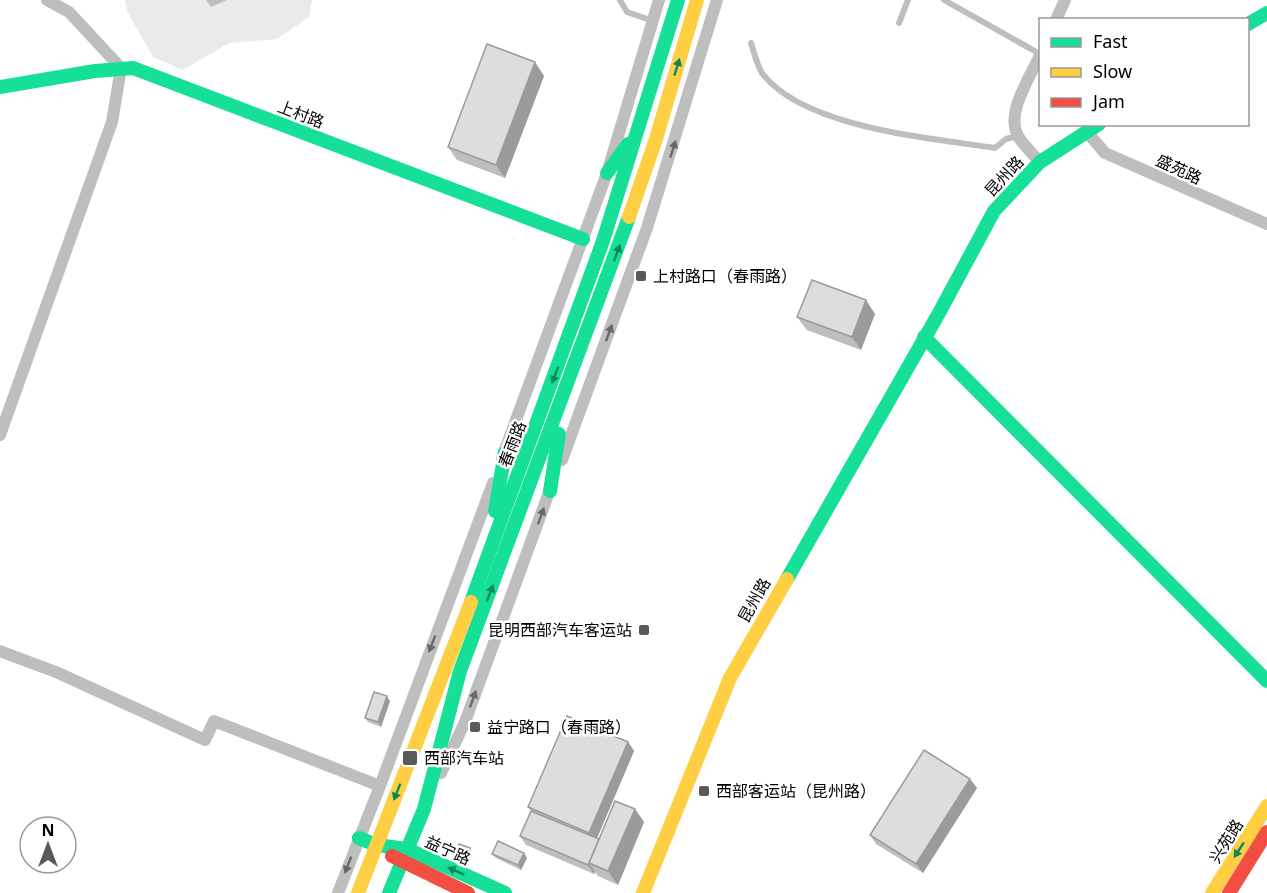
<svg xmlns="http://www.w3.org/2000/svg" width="1267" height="893" viewBox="0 0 1267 893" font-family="'Noto Sans','Noto Sans SC',sans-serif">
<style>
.green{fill:#eaeaea}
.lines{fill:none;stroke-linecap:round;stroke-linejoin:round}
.lane{stroke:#bebebe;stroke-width:6}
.street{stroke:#bebebe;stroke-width:12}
.fast{stroke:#16e098;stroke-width:14}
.slow{stroke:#ffcf43;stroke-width:14}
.jam{stroke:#f24e42;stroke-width:14}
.wall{fill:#bebebe}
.shaded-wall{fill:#9b9b9b}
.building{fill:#ddd;stroke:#9b9b9b;stroke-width:1.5}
.oneway{fill:#0d865b}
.oneway2{fill:#686868}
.poi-dot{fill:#595959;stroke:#fff;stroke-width:2}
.labels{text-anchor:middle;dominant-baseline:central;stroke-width:5;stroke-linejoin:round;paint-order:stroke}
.street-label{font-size:16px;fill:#000;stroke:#fff}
.poi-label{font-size:16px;fill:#000;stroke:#fff;text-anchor:start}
</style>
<rect width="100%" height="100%" fill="#fff"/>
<!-- green -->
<polygon class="green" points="125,0 312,0 309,17 277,39 229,43 183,70 153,57 127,11"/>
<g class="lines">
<!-- lane -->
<g class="lane">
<polyline points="620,0 627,12 653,21"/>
<polyline points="944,0 1040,54"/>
<polyline points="899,23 908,0"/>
<path d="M751,43C754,52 757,65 762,73C803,128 931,138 995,148L1006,139L1018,136"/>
</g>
<!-- street -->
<g class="street">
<polyline points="1056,20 1065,0"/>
<polyline points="1087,132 1105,153 1267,224"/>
<path d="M1040,162C1033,154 1023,145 1018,136C1005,113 1031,76 1040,55"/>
<polyline points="0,435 112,122 121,68 69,12 47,0"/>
<polyline points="502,458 607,173 659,0"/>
<polyline points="562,460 647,228 717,0"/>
<polyline points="0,651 56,672 205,740 214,721 380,786"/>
<polyline points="441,773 465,722 552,484"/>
<polyline points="338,893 380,786 493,483"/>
</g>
<!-- fast -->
<g class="fast">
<polyline points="1248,24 1267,13"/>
<polyline points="0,87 95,71 133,68 583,239"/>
<polyline points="607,173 628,144"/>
<polyline points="924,337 1267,681"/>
<polyline points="550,491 559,434"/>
<polyline points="495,511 505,452"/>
<polyline points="787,579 939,313 994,211 1040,162 1099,124"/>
<polyline points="471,602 603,241 678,0"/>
<polyline points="359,838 376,845 407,849 505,893"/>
<polyline points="389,893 424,809 460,671 629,217"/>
</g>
<!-- slow -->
<g class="slow">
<polyline points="629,217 656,139 697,0"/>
<polyline points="358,893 471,602"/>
<polyline points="643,893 730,678 787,579"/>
<polyline points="1212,893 1267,806"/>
</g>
<!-- jam -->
<g class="jam">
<polyline points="392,856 468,893"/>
<polyline points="1229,893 1267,832"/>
</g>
</g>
<!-- wall -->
<g class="wall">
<polygon points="206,0 227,0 211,7"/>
<polygon points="544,76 505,178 457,160 448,147"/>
<polygon points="875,314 861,350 807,330 797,317"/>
<polygon points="390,701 381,727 368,722 365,718"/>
<polygon points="628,742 634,751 597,839 599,840 635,809 644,822 618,885 598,876 595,872 594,874 526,845 520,836 531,811 528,807"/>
<polygon points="977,788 923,873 876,844 870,835"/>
<polygon points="456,851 471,851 469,858 458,854"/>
<polygon points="524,853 527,858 521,870 496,858 492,854"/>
</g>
<!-- shaded-wall -->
<g class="shaded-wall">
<polygon points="535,62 544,76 505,178 496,165"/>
<polygon points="866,300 875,314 861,350 852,337"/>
<polygon points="387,696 390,701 381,727 378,722"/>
<polygon points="628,742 634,751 595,842 589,833"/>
<polygon points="970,779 977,788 923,873 916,864"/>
<polygon points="635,809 644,822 618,885 608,871"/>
<polygon points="470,848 471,851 469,858 467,855"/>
<polygon points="524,853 527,858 521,870 518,865"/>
<polygon points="589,863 595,872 594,874 588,865"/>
</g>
<!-- building -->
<g class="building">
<polygon points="487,44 535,62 496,165 448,147"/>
<polygon points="812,280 866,300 852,337 797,317"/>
<polygon points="374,692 387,696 378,722 365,718"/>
<polygon points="567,716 628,742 589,833 528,807"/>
<polygon points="924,750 970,779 916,864 870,835"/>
<polygon points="615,801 635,809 608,871 589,863"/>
<polygon points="531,811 599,839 588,865 520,836"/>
<polygon points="498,841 524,853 518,865 492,854"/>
<polygon points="459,844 470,848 467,855 456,851"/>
</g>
<!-- one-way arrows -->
<defs><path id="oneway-solid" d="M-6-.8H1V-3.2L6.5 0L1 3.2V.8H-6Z" transform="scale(1.5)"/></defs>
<g class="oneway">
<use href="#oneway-solid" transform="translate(677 67) rotate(-73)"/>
<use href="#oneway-solid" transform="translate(617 253) rotate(-70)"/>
<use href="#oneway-solid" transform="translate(555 375) rotate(111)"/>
<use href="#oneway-solid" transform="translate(490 593) rotate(-69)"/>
<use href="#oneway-solid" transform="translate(397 792) rotate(112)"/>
<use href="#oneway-solid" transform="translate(1239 850) rotate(123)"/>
<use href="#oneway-solid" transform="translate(456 871) rotate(-156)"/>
</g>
<g class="oneway2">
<use href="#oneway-solid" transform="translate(673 149) rotate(-72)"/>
<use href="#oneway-solid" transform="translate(609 333) rotate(-70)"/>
<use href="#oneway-solid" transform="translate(541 516) rotate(-70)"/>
<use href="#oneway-solid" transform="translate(432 644) rotate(111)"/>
<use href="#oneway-solid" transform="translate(473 699) rotate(-70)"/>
<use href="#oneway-solid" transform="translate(348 865) rotate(111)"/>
</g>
<!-- markers -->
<g class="poi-dot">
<rect x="635" y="270" width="12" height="12" rx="3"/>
<rect x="638" y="624" width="12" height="12" rx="3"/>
<rect x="469" y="721" width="12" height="12" rx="3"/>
<rect x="402" y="750" width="16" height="16" rx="3"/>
<rect x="698" y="785" width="12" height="12" rx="3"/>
</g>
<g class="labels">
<!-- street labels -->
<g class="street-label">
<text transform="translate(301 114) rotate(21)">上村路</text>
<text transform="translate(1179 169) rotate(25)">盛苑路</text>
<text transform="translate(1004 176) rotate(-47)">昆州路</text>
<text transform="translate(512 444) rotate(-69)">春雨路</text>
<text transform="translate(754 600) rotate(-61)">昆州路</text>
<text transform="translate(1226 841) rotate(-58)">兴苑路</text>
<text transform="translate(448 850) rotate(24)">益宁路</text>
</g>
<!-- poi labels -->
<g class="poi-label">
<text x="653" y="276">上村路口（春雨路）</text>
<text x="632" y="630" text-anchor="end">昆明西部汽车客运站</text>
<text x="487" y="727">益宁路口（春雨路）</text>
<text x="424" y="758">西部汽车站</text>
<text x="716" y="791">西部客运站（昆州路）</text>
</g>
</g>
<!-- legend -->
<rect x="1039" y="18" width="210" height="108" fill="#ffffff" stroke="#999999" stroke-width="1.5"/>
<rect x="1051" y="38" width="30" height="9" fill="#16e098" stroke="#999999" stroke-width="1.5"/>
<text x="1093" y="48" font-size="18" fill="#000000">Fast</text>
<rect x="1051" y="68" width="30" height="9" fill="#ffcf43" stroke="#999999" stroke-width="1.5"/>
<text x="1093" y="78" font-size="18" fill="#000000">Slow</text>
<rect x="1051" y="98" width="30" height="9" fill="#f24e42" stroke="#999999" stroke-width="1.5"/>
<text x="1093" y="108" font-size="18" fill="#000000">Jam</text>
<!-- north arrow -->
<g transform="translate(48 845)"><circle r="28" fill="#ffffff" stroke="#999999" stroke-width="1.5"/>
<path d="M0-4.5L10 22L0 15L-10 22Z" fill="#595959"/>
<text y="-9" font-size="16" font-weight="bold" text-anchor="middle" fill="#000000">N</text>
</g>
</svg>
